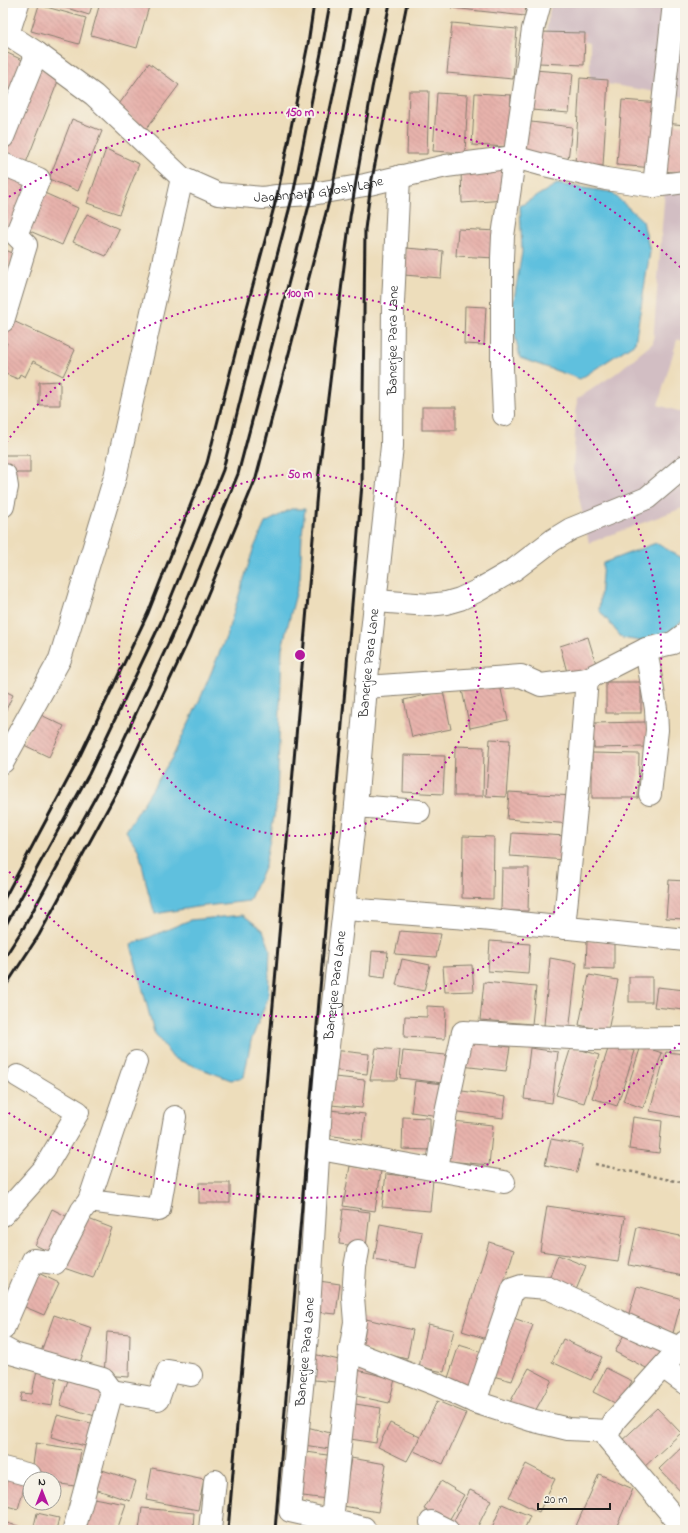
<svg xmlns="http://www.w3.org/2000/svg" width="688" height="1533" viewBox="0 0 688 1533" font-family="'Indie Flower',sans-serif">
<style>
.industrial{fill:#d2bec3}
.water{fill:#5fc0de;stroke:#3e6e7d}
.building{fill:url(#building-back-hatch)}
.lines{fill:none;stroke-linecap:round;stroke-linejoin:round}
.minor-casing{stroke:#847c6c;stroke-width:24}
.path{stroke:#847c6c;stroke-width:2.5;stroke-dasharray:3 3;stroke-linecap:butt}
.minor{stroke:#fff;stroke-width:22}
.rail{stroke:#1c1c1c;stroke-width:3}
.ring{fill:none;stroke:#b5179e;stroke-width:2;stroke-dasharray:2 4}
.labels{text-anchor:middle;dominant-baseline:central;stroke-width:4;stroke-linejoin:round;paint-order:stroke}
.street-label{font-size:14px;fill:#1c1c1c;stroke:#f7f3e8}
.centre{fill:#b5179e;stroke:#f7f3e8;stroke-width:2}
.ring-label{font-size:12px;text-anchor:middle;font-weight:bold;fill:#b5179e;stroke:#f7f3e8;stroke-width:4;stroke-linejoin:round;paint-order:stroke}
</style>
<defs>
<pattern id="building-back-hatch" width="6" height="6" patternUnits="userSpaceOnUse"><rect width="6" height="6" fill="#e7b2ac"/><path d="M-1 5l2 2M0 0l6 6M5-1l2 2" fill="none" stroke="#c69893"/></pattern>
</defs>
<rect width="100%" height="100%" fill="#f7f3e8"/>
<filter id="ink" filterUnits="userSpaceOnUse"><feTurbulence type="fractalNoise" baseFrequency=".025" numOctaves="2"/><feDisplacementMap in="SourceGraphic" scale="8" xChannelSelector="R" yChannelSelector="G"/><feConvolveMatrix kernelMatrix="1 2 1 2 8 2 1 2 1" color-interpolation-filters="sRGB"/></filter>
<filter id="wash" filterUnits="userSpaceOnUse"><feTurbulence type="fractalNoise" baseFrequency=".012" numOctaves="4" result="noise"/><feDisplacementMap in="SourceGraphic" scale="16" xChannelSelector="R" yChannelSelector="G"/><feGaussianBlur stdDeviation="0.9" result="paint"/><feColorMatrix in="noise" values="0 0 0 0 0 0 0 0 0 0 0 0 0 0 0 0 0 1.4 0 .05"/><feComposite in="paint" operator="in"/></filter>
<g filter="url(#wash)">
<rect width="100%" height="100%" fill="#edddbb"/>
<!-- industrial -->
<g class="industrial">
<polygon points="551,3 685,3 685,97 590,81 590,42 546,32"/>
<polygon points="665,188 685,189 685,339 677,340 658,405 685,413 685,507 589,543 573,470 577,399 615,374 653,343"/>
</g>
<!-- water -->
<g class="water">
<polygon points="557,184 611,192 643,221 650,252 635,343 580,379 520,358 511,317 522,252 520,206"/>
<polygon points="291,509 305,509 302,534 300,578 282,648 277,801 265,865 249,901 196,907 155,914 148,891 139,851 126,831 173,756 200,699 226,637 253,550 265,523"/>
<polygon points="656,543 682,558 685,566 685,618 657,644 622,638 599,610 603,563"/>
<polygon points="243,915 263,930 270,949 268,998 251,1041 244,1077 231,1080 173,1058 154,1032 131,945 190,920"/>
</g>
<g id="blocks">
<!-- building -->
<g class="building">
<polygon points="51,3 93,3 89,15"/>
<polygon points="100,3 150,3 137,48 91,35"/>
<polygon points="453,3 526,3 525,16 452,8"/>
<polygon points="39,5 86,18 79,44 31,31"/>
<polygon points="452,23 517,29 513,79 447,73"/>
<polygon points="539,32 585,33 584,65 539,63"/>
<polygon points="3,51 29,63 13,98 3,93"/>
<polygon points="149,63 179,85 146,129 117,107"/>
<polygon points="36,67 60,76 24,168 3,160 3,152"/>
<polygon points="534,70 573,73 569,113 531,110"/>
<polygon points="580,78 608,80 603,166 575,164"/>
<polygon points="409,91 429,91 427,154 407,154"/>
<polygon points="437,93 468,95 465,153 433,151"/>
<polygon points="475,93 511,95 509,147 472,145"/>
<polygon points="622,100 660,103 654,168 617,165"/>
<polygon points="72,119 102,131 78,191 49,179"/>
<polygon points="523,121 572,127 568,160 519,154"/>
<polygon points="665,123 685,125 685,173 661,171"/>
<polygon points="106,149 139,164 119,214 87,203"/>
<polygon points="504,168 506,200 462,203 461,171"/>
<polygon points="3,171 31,183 9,236 3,234"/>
<polygon points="40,191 78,208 62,245 23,228"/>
<polygon points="87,214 119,229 106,256 73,242"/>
<polygon points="458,229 497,231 496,258 456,256"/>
<polygon points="406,248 443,251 441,278 404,275"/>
<polygon points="3,249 15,254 3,279"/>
<polygon points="465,306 486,307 484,345 464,344"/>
<polygon points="9,319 75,350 63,376 33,361 25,377 20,374 18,379 3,373 3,352 7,343 3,342 3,332"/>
<polygon points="60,381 60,405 39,405 39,382"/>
<rect x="422" y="407" width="34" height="23"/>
<rect x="4" y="455" width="26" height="18"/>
<polygon points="588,637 597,667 568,676 560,646"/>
<polygon points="499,681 508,720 470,728 462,690"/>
<rect x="606" y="682" width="35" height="31"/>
<polygon points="3,690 13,695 3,716"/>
<polygon points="443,691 451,729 412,737 404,700"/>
<polygon points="37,713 64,726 49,757 22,744"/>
<polygon points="647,722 647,747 594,748 593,723"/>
<polygon points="490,739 510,740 506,797 486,796"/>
<polygon points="455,746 484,747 483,796 454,796"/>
<polygon points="592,753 639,754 638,798 592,798"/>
<polygon points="404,755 445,756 443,794 403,792"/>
<polygon points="509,792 573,796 571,824 507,819"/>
<polygon points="512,833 567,836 566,860 510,856"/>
<polygon points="463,836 494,837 493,899 462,898"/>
<polygon points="502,868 529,868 528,911 501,911"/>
<polygon points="669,880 685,881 685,919 666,918"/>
<polygon points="400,931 441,934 436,957 395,954"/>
<polygon points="490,941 530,944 528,974 488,971"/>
<polygon points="587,941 614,942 614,969 586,968"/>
<polygon points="372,951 388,952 385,978 370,976"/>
<polygon points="550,958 577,963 569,1032 544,1025"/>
<polygon points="402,959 430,965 424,991 396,985"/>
<polygon points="472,965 474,991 445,992 443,966"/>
<polygon points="589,975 618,980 608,1031 579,1025"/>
<rect x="629" y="977" width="23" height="25"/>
<polygon points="484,982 536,987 532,1024 480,1020"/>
<polygon points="657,987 685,990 685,1010 654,1007"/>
<polygon points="427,1006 446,1007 445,1039 404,1037 405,1016 427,1017"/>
<polygon points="469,1041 510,1047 506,1071 461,1066"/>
<polygon points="610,1043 635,1051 617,1106 592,1098"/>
<polygon points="641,1046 662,1053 643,1108 623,1101"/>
<polygon points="571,1047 599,1055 584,1103 556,1095"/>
<polygon points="376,1048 400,1050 397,1080 370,1080"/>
<polygon points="530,1048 558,1052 552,1103 524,1099"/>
<polygon points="333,1050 369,1054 367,1074 331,1070"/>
<polygon points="403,1051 446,1055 443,1083 400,1078"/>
<polygon points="666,1052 685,1054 685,1118 650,1111"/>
<polygon points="334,1077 365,1080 362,1108 331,1105"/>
<polygon points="415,1081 443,1084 439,1116 411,1112"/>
<polygon points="455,1090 506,1097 503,1118 452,1111"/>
<polygon points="330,1110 365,1114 362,1140 327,1135"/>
<polygon points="403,1117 430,1118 430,1150 402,1149"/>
<polygon points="633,1117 662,1121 659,1153 629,1149"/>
<polygon points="452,1121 493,1125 489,1165 448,1161"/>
<polygon points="551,1139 583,1145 577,1172 545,1165"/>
<polygon points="350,1166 381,1171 375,1211 343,1206"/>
<polygon points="386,1174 433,1179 430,1211 382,1207"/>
<rect x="199" y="1183" width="31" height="20"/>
<polygon points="547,1206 625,1217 618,1262 540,1251"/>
<polygon points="52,1209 72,1219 56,1255 35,1245"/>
<polygon points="343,1209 370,1212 366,1247 339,1244"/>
<polygon points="83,1217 112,1228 93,1278 64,1268"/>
<polygon points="380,1224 422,1232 416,1268 374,1260"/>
<polygon points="637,1227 685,1237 685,1267 683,1276 629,1265"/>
<polygon points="489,1242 514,1250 487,1339 462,1331"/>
<polygon points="558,1255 586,1266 576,1290 549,1279"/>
<polygon points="34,1271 59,1283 44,1315 18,1304"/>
<polygon points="319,1281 340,1284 336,1314 315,1312"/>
<polygon points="637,1286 682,1299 673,1333 627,1320"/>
<polygon points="54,1315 92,1328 79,1365 41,1352"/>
<polygon points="508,1316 533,1325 512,1381 493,1376"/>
<polygon points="362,1318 413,1330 407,1359 355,1347"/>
<polygon points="428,1324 454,1330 444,1372 419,1367"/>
<polygon points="628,1327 665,1346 652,1371 615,1352"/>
<polygon points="107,1332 130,1334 129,1377 104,1375"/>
<polygon points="563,1339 602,1357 591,1380 552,1362"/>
<polygon points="459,1345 482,1352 470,1391 446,1384"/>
<polygon points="313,1354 339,1360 336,1382 314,1380"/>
<polygon points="529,1368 552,1380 532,1417 509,1404"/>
<polygon points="606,1368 632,1381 619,1405 593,1392"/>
<polygon points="37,1370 57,1374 52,1406 20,1401 22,1393 32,1394"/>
<polygon points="357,1370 395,1379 389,1403 352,1395"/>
<polygon points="68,1380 106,1391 98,1417 60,1405"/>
<polygon points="437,1401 466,1413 443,1464 414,1451"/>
<polygon points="349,1403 381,1408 376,1443 344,1438"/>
<polygon points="657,1408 681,1433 643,1468 619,1443"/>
<polygon points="57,1415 95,1424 89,1447 51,1437"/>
<polygon points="390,1423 420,1437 407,1461 378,1447"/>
<polygon points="307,1427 338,1435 336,1450 304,1445"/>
<polygon points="36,1443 81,1450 75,1486 54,1483 54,1479 31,1479"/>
<polygon points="683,1446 685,1448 685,1496 659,1469"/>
<polygon points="300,1451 334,1456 327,1499 295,1495"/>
<polygon points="351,1458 386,1464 378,1512 343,1506"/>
<polygon points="526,1464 555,1479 539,1512 509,1497"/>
<polygon points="96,1468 136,1481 130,1501 89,1487"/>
<polygon points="152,1468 204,1479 198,1510 146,1500"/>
<polygon points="9,1472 27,1477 18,1509 3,1505 3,1495"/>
<polygon points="599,1474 633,1489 615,1530 584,1530 576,1526"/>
<polygon points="441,1481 464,1495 448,1522 424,1509"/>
<polygon points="470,1490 491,1500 476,1530 464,1530 452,1524"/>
<polygon points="88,1497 126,1504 117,1530 77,1530"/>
<polygon points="502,1504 530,1516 524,1530 491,1530"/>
<polygon points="142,1508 194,1513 193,1530 139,1530"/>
<polygon points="37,1513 59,1518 56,1530 33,1530"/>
<polygon points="3,1522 25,1528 25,1530 3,1530"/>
</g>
</g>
</g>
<g filter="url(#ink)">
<use href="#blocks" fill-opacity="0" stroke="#847c6c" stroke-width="1"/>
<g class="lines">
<defs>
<g id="minor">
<path id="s1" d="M3,31L37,53L94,95L182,178L218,194L263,198L277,196L312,194L365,185L446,166L514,157L540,164L606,179L654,186L685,182"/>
<polyline points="3,36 8,34 18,3"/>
<polyline points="3,137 37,53"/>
<polyline points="3,164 39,179 16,235 26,245 3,321"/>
<polyline points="654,186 674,3"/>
<polyline points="504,415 502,368 502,258 503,236 533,29 540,3"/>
<polyline points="3,475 5,475 7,487 3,506"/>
<polyline points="376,601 429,605 446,603 460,599 477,591 515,569 553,540 571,529 647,498 685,466"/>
<polyline points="646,649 656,709 657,730 650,794"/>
<polyline points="366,687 521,676 541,685 587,679 646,649 673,643 685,634"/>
<polyline points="3,762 60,659 115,477 182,178"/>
<polyline points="356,806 419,811"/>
<polyline points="345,909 481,919 685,940"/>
<polyline points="564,928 578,788 587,679"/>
<polyline points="320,1149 504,1182"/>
<polyline points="437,1170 446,1112 463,1032 589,1039 685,1038"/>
<polyline points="89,1201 159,1210 175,1117"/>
<polyline points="3,1215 44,1169 78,1112 18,1076"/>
<polyline points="358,1251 355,1267 353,1297 355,1322 350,1351 435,1384 475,1402 531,1420 568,1429 609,1431"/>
<polyline points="3,1329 33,1260 55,1263 82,1210 89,1201 136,1062"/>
<polyline points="3,1348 14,1354 103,1379 112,1391 74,1530"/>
<polyline points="663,1367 685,1383"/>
<polyline points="112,1391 158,1399 168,1371 191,1375"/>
<polyline points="475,1402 513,1289 522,1286 548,1288 620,1322 679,1348"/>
<polyline points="3,1468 30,1475"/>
<polyline points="332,1520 350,1351"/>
<polyline points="431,1522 447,1530"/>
<polyline points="210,1530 215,1481"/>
<path id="s2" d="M365,1530L364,1528L290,1511L308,1326L321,1106L356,806L366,687L392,446L393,303L399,177L401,176"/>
<polyline points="685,1530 608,1439 609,1431 615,1420 685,1342"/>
</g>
</defs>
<!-- minor casing -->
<use href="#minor" class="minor-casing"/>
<!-- path -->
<polyline class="path" points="595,1164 685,1183"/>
<!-- minor -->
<use href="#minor" class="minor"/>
<!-- rail -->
<g class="rail">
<polyline points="3,901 74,768 148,613 207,463 246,311 277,196 308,44 314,3"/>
<polyline points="3,930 89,774 161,622 223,470 261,316 293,195 322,48 330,3"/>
<polyline points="3,960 24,927 106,778 175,629 238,474 312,194 342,54 351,3"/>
<polyline points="3,990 39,935 119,788 190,637 256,478 332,190 368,3"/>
<polyline points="228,1530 318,480 350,217 372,88 390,3"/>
<polyline points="275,1530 362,484 365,229 371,184 407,3"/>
</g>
</g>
</g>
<!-- distance rings -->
<g class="ring">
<circle cx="300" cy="655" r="181"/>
<path d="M3 447A362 362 0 1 1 3 863"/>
<path d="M684 1039A543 543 0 0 1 4 1110M4 200A543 543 0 0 1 684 271"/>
</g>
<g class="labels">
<!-- street labels -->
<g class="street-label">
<text stroke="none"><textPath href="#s1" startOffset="373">Jagannath Ghosh Lane</textPath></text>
<text stroke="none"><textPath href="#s2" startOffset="1254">Banerjee Para Lane</textPath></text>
<text stroke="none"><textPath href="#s2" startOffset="930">Banerjee Para Lane</textPath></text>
<text stroke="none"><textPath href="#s2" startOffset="606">Banerjee Para Lane</textPath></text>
<text stroke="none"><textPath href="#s2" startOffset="238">Banerjee Para Lane</textPath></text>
</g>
</g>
<circle cx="300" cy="655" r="6" class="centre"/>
<g class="ring-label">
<text x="300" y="116">150 m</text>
<text x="300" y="297">100 m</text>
<text x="300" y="478">50 m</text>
</g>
<!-- margin -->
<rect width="688" height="1533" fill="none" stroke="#f7f3e8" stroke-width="16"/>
<!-- north arrow -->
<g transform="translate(42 1491)"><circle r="19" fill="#f7f3e8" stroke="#9f9d96"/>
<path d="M0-3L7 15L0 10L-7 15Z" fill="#b5179e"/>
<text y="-6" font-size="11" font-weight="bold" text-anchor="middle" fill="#1c1c1c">N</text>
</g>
<!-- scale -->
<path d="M538 1503v6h72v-6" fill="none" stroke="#1c1c1c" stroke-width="2"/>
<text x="544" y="1503" font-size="12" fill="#1c1c1c" stroke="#f7f3e8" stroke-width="3" paint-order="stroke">20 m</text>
</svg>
